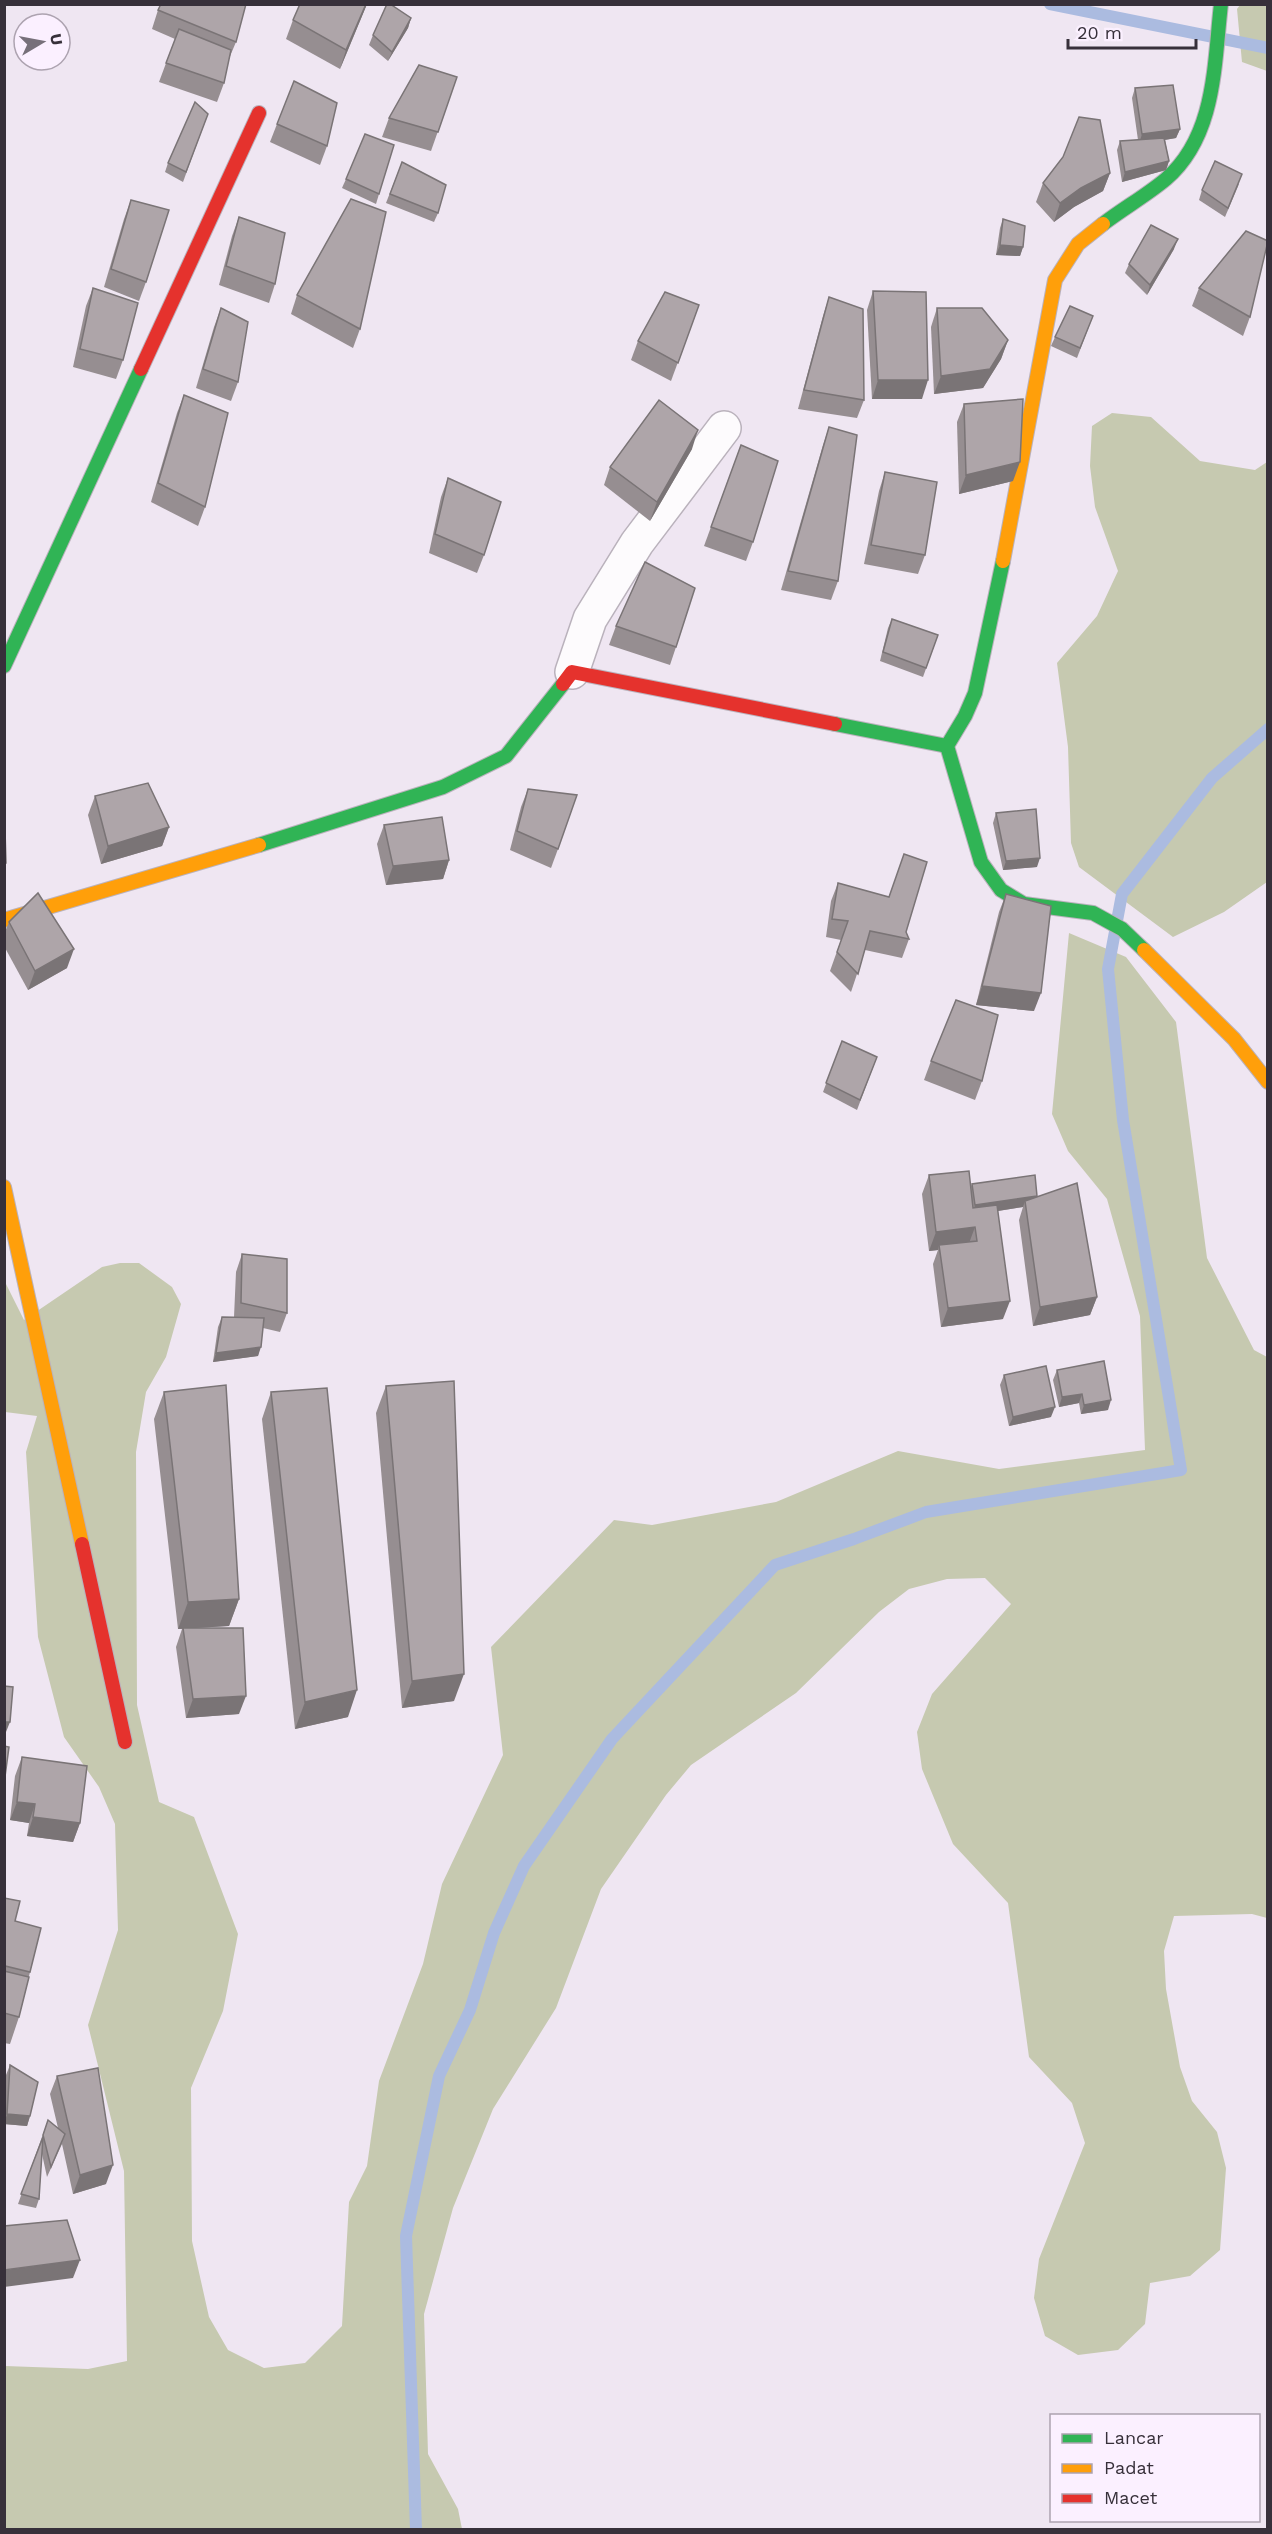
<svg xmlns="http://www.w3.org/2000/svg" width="1272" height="2534" viewBox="0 0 1272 2534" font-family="'Work Sans',sans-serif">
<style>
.forest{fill:#c6c9b0}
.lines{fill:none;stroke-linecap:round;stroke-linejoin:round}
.stream{stroke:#abbbe0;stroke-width:12}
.street-casing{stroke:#bab2bc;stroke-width:36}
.fast-casing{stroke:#bab2bc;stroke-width:16}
.slow-casing{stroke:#bab2bc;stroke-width:16}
.jam-casing{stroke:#bab2bc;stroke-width:16}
.street{stroke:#fdfbfd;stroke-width:33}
.fast{stroke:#30b455;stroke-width:14}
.slow{stroke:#ff9f0a;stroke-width:14}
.jam{stroke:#e5322d;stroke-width:14}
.wall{fill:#968e91}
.shaded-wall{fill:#7a7476}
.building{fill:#aea5a9;stroke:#7a7476;stroke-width:1.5}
</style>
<rect width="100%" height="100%" fill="#efe6f2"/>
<!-- forest -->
<g class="forest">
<polygon points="1240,5 1267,5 1267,71 1242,62 1237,9"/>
<polygon points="1112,413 1151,417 1200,461 1255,470 1267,462 1267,882 1224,912 1173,937 1079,867 1071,843 1068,747 1057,663 1097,616 1118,571 1095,507 1090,466 1092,426"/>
<polygon points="1069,933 1126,957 1176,1022 1207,1258 1254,1350 1267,1357 1267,1918 1252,1914 1174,1916 1164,1951 1166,1989 1180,2067 1192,2101 1217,2132 1226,2168 1220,2250 1190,2276 1150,2283 1145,2324 1118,2350 1078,2355 1045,2336 1034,2298 1039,2259 1085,2143 1072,2103 1029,2057 1008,1903 953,1844 922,1769 917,1732 932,1694 1011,1604 985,1578 947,1579 909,1589 879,1612 796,1693 691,1765 666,1795 601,1889 556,2008 493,2109 453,2208 424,2314 428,2454 458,2509 462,2529 5,2529 5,2366 88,2369 127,2361 124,2171 88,2025 118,1930 115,1824 99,1787 64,1737 38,1637 26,1452 37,1416 5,1412 4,1280 24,1320 102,1267 120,1263 139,1263 172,1287 181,1304 166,1357 146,1392 136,1452 137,1705 159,1802 194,1817 238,1934 223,2011 191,2088 192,2241 209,2317 228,2350 264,2368 305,2363 342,2326 349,2202 367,2166 379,2081 423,1964 442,1884 503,1755 491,1647 614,1520 652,1525 776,1502 898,1451 999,1469 1145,1450 1140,1316 1107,1199 1068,1151 1052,1114"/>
</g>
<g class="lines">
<!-- stream -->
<g class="stream">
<polyline points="1050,4 1268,48"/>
<polyline points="416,2530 406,2236 439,2076 470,2010 494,1933 524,1866 612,1739 775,1565 854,1539 926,1512 1181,1470 1123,1120 1108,969 1122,894 1212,778 1268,729"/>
</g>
<defs>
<polyline id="street" points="572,672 590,619 637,543 724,428"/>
<g id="fast">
<path d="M1103,224C1124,208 1147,195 1166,179C1216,136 1214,64 1221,4"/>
<polyline points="1003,561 975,693 965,716 947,746 981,862 1001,890 1024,904 1093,913 1122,929 1144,950"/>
<polyline points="4,666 141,369"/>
<polyline points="835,724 947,746"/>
<polyline points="259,845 443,787 506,756 563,684"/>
</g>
<g id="slow">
<polyline points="1003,561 1055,280 1078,244 1103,224"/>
<polyline points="4,920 259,845"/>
<polyline points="1144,950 1234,1039 1268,1082"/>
<polyline points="4,1187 82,1544"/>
</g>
<g id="jam">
<polyline points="141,369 259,113"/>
<polyline points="563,684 572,672 835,724"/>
<polyline points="82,1544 125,1742"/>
</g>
</defs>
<!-- street casing -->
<use href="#street" class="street-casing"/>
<!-- fast casing -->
<use href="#fast" class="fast-casing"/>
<!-- slow casing -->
<use href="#slow" class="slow-casing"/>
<!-- jam casing -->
<use href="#jam" class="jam-casing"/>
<!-- street -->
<use href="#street" class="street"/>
<!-- fast -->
<use href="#fast" class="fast"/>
<!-- slow -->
<use href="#slow" class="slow"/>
<!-- jam -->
<use href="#jam" class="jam"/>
</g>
<!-- wall -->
<g class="wall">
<polygon points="367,4 340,69 286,39 293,20"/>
<polygon points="158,10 236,42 228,61 224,83 217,102 159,82 175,39 152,29"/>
<polygon points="411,18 408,28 388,61 369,45 373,35"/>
<polygon points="457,77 431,151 382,137 389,118"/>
<polygon points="1135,88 1180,129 1176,138 1165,140 1169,161 1166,170 1122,182 1117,150 1120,141 1138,140 1132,98"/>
<polygon points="208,114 183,182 165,172 168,163"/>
<polygon points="277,124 327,146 320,165 270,142"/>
<polygon points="402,162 438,213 434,222 386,203"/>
<polygon points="1110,173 1103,191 1074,207 1054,222 1036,202 1043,183"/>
<polygon points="346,179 379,194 376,204 342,188"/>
<polygon points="1239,184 1225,217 1199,200 1202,190"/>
<polygon points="131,200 146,282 139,301 104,287 124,219"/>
<polygon points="239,217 275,284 269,303 219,285 232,236"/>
<polygon points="1003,219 1023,247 1020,256 996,255 1000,228"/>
<polygon points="1174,249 1147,295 1125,273 1129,264"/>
<polygon points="93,288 123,360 116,379 73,367 86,306"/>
<polygon points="1199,288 1250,317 1243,336 1192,306"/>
<polygon points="873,291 922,399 872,399 867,310"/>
<polygon points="297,295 360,329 353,348 291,314"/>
<polygon points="829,297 864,400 857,418 798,409 823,316"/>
<polygon points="699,305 671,381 631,360 638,341"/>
<polygon points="221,308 238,382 231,401 196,388 214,327"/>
<polygon points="937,308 1008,340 1001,359 983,388 934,394 931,327"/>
<polygon points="1093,316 1077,358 1051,346 1055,337"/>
<polygon points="184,395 205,507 198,526 151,502 177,413"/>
<polygon points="964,404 1013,481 959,494 957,422"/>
<polygon points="829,427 838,581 831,600 781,590 823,445"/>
<polygon points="741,445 753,542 746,561 704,546"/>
<polygon points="692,449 650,521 604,485 610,467"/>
<polygon points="885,472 925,555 918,574 864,564 879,491"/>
<polygon points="448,478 484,555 477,573 429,553 441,497"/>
<polygon points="892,619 938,635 923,677 880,661 888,628"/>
<polygon points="616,626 676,647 670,665 609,645"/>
<polygon points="528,789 558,849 551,868 510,850 521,807"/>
<polygon points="95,796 169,827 162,846 101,864 88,815"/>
<polygon points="996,813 1037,867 1003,870 993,823"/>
<polygon points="384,825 449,860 443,879 386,885 377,844"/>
<polygon points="838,883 906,932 909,939 902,958 865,950 851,992 830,971 841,940 826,937 831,901"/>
<polygon points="1006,894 1034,1011 976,1005 999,912"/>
<polygon points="9,922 67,968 28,990 4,946 4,934"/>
<polygon points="842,1041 877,1057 857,1110 823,1092"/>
<polygon points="931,1061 982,1081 975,1100 924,1080"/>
<polygon points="929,1175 970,1188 972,1184 1037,1196 1097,1297 1090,1315 1033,1326 1019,1220 1023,1207 998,1211 1003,1319 941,1327 933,1264 938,1250 929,1251 922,1194"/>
<polygon points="242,1254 287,1313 280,1332 263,1328 258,1356 213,1362 218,1327 222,1317 234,1317 236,1272"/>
<polygon points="1057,1370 1108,1410 1081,1414 1079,1403 1059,1407 1053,1380"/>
<polygon points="1004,1375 1051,1417 1009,1426 1000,1385"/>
<polygon points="386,1386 454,1701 402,1708 376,1413"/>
<polygon points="164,1392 239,1599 229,1626 195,1628 239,1714 186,1718 176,1647 182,1629 178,1629 154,1419"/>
<polygon points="271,1392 348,1717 295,1729 262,1419"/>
<polygon points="22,1757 80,1823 73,1842 27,1836 29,1823 10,1820 15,1776"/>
<polygon points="4,1898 15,1921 30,1972 19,2017 10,2044 4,2043"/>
<polygon points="10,2065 30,2116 27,2126 4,2124 6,2075"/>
<polygon points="57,2076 106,2184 73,2194 62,2144 47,2177 42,2154 39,2199 36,2208 18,2204 48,2120 58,2128 50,2094"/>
</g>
<!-- shaded-wall -->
<g class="shaded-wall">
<polygon points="366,4 367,4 340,69 346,50"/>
<polygon points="411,18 408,28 388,61 392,52"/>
<polygon points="1180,129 1176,138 1139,144 1142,134"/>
<polygon points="1169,161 1166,170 1122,182 1125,172"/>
<polygon points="1110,173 1103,191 1074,207 1054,222 1060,203 1081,188"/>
<polygon points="1178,239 1174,249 1147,295 1150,285"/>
<polygon points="1000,245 1023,247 1020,256 996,255"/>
<polygon points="1008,340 1001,359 983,388 934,394 941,376"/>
<polygon points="878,380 928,380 922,399 872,399"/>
<polygon points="698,430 692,449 650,521 657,502"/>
<polygon points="1020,462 1013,481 959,494 966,475"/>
<polygon points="169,827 162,846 101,864 108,846"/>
<polygon points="1040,858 1037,867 1003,870 1006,861"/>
<polygon points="449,860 443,879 386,885 393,866"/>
<polygon points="74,949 67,968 28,990 35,971"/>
<polygon points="982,986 1041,993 1034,1011 976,1005"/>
<polygon points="1037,1196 1026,1207 1025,1201 1023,1207 972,1215 975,1205"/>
<polygon points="975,1227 968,1246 939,1245 938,1250 929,1251 936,1232"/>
<polygon points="1097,1297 1090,1315 1033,1326 1040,1307"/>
<polygon points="1010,1301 1003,1319 941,1327 948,1308"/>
<polygon points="261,1347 258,1356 213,1362 216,1353"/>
<polygon points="1082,1394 1079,1403 1059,1407 1062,1397"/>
<polygon points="1111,1400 1108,1410 1081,1414 1084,1405"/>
<polygon points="1055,1407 1051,1417 1009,1426 1013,1417"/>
<polygon points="239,1599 229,1626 178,1629 188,1602"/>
<polygon points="464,1674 454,1701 402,1708 412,1681"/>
<polygon points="357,1690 348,1717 295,1729 305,1702"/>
<polygon points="246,1696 239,1714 186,1718 193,1699"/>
<polygon points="4,1722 10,1722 6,1732 4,1732"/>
<polygon points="17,1802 35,1804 29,1823 10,1820"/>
<polygon points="33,1817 80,1823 73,1842 27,1836"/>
<polygon points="7,2114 30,2116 27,2126 4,2124"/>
<polygon points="113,2165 106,2184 73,2194 80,2175"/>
<polygon points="80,2260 73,2278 4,2287 4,2270"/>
</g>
<!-- building -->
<g class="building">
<polygon points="161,4 246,4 236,42 158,10"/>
<polygon points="300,4 366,4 346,50 293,20"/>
<polygon points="387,4 390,4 411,18 392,52 373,35"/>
<polygon points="179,29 231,50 224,83 166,63"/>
<polygon points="419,65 457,77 438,132 389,118"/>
<polygon points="294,81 337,103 327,146 277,124"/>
<polygon points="1173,85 1180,129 1142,134 1135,88"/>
<polygon points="195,102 208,114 186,172 168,163"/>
<polygon points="1079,117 1100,120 1110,173 1081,188 1060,203 1043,183 1063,157"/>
<polygon points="365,134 394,145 379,194 346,179"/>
<polygon points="1164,138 1169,161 1125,172 1120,141"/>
<polygon points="1215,161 1242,174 1228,208 1202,190"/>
<polygon points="402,162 446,185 438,213 390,194"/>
<polygon points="351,199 386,212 360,329 297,295"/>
<polygon points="131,200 169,210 146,282 111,269"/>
<polygon points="239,217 285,233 275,284 226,266"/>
<polygon points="1003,219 1025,226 1023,247 1000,245"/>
<polygon points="1151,225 1178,239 1150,285 1129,264"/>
<polygon points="1246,231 1268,241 1250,317 1199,288"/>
<polygon points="93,288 138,303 123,360 80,349"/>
<polygon points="873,291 926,292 928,380 878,380"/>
<polygon points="665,292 699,305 678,363 638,341"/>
<polygon points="829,297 863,309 864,400 804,390"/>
<polygon points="1070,306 1093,316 1080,348 1055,337"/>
<polygon points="221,308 248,322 238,382 203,369"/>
<polygon points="937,308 982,308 1008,340 990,369 941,376"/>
<polygon points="184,395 228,413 205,507 158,483"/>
<polygon points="1023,399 1020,462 966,475 964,404"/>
<polygon points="659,400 698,430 657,502 610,467"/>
<polygon points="829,427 857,435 838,581 788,571"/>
<polygon points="741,445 778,461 753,542 711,527"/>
<polygon points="885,472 937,482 925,555 871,545"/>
<polygon points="448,478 501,502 484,555 435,534"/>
<polygon points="645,562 695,588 676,647 616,626"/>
<polygon points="892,619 938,635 926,668 883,652"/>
<polygon points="148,783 169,827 108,846 95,796"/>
<polygon points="528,789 577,795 558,849 517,831"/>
<polygon points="1036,809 1040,858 1006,861 996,813"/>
<polygon points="442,817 449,860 393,866 384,825"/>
<polygon points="5,830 6,863 4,863 4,830"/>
<polygon points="904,854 927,862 906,932 909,939 870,931 858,974 837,952 848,921 832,919 838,883 889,897"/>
<polygon points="38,893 74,949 35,971 9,922"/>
<polygon points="1006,894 1051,906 1041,993 982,986"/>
<polygon points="956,1000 998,1015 982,1081 931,1061"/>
<polygon points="842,1041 877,1057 860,1100 826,1083"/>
<polygon points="969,1171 973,1208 997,1205 1010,1301 948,1308 939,1245 977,1241 975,1227 936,1232 929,1175"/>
<polygon points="1035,1175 1037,1196 975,1205 972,1184"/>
<polygon points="1077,1183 1097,1297 1040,1307 1025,1201"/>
<polygon points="242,1254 287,1259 287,1313 241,1303"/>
<polygon points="222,1317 264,1318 261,1347 216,1353"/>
<polygon points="1104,1361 1111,1400 1084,1405 1082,1394 1062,1397 1057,1370"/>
<polygon points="1046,1366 1055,1407 1013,1417 1004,1375"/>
<polygon points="454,1381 464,1674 412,1681 386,1386"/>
<polygon points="226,1385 239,1599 188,1602 164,1392"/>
<polygon points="327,1388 357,1690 305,1702 271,1392"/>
<polygon points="183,1628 243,1628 246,1696 193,1699"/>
<polygon points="4,1686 13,1687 10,1722 4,1722"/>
<polygon points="4,1746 9,1747 4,1784"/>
<polygon points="22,1757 87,1766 80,1823 33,1817 35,1804 17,1802"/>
<polygon points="4,1898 20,1901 15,1921 41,1928 30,1972 5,1966 4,1969"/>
<polygon points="4,1971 29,1977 19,2017 4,2013"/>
<polygon points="10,2065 38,2082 30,2116 7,2114"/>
<polygon points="98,2068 113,2165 80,2175 57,2076"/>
<polygon points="48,2120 65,2134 51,2167 43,2135"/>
<polygon points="43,2137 39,2199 21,2194"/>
<polygon points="67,2220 80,2260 4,2270 4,2226"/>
</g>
<!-- border -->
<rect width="1272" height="2534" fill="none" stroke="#37303a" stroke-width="12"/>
<!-- legend -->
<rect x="1050" y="2414" width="210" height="108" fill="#fbf0ff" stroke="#ada3b0" stroke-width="1.5"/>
<rect x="1062" y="2434" width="30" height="9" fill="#30b455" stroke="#ada3b0" stroke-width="1.5"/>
<text x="1104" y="2444" font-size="18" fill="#37303a">Lancar</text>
<rect x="1062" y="2464" width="30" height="9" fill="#ff9f0a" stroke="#ada3b0" stroke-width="1.5"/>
<text x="1104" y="2474" font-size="18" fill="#37303a">Padat</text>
<rect x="1062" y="2494" width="30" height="9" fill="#e5322d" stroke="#ada3b0" stroke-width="1.5"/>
<text x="1104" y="2504" font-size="18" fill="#37303a">Macet</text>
<!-- north arrow -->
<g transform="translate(42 42) rotate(80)"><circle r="28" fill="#fbf0ff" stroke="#ada3b0" stroke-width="1.5"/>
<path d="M0-4.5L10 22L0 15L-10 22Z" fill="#77707a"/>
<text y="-9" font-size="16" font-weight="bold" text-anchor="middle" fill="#37303a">U</text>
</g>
<!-- scale -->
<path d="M1068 39v9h128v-9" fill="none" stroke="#37303a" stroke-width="3"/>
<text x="1077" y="39" font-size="18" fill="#37303a" stroke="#fbf0ff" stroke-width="4.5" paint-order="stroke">20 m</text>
</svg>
